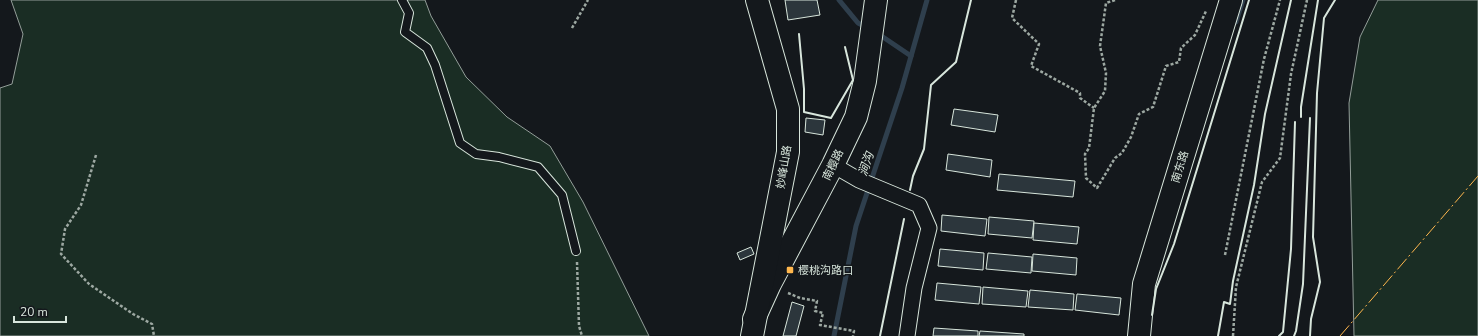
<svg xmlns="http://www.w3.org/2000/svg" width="1478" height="336" viewBox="0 0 1478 336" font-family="'Nunito Sans','Noto Sans SC',sans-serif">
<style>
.green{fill:#1a2d24;stroke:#939e99}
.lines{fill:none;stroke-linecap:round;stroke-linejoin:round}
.stream{stroke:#2f3f4d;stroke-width:5}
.building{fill:#2c363c;stroke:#d8e6dc}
.lane-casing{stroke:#d8e6dc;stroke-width:10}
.street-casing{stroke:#d8e6dc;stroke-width:17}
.secondary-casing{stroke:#d8e6dc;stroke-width:24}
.path{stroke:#9da8a2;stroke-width:2.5;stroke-dasharray:3 2;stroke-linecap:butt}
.lane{stroke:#14181c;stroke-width:8}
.street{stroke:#14181c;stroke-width:15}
.secondary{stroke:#14181c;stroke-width:22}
.wall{stroke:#d8e6dc;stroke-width:2}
.power{stroke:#ffb74d;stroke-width:1;stroke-dasharray:14 3 2 3;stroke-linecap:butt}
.poi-dot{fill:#ffb74d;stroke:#14181c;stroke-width:1.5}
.labels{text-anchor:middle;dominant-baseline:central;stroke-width:3;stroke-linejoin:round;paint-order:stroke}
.street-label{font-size:11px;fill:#d8e6dc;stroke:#14181c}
.poi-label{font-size:11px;fill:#d8e6dc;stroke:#14181c;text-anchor:start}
.water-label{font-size:12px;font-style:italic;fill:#d8e6dc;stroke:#14181c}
</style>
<rect width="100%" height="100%" fill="#14181c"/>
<!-- green -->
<g class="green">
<polygon points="11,0 425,0 431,16 466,77 507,117 550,146 583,202 649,336 0,336 0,88 12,84 23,34"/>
<polygon points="1378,0 1478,0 1478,336 1354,336 1349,103 1360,37"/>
</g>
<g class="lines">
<!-- stream -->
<g class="stream">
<polyline points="839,0 858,23 866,27"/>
<polyline points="1236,22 1243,0"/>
<polyline points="877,33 911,56"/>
<polyline points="834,336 856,226 902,88 927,0"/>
</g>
</g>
<!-- building -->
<g class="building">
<polygon points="785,0 817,0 820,15 788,20"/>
<polygon points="954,109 998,115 995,132 951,125"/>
<polygon points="806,118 825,120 823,135 805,132"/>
<polygon points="948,154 992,160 990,177 946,170"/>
<polygon points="999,174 1075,181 1073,197 997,190"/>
<polygon points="942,215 987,219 985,236 941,231"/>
<polygon points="989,217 1034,221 1032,238 988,234"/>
<polygon points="1034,223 1079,227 1077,244 1033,240"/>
<polygon points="751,247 754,254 740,260 737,253"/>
<polygon points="940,249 984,253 983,270 938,266"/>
<polygon points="988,253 1032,257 1031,273 986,269"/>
<polygon points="1033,254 1077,258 1076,275 1032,271"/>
<polygon points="937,283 981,287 979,304 935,300"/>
<polygon points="983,287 1028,291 1026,307 982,304"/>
<polygon points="1030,290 1074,294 1073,310 1028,307"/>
<polygon points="1077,294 1121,298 1119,315 1075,310"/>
<polygon points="792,302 804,306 796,336 783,336"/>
<polygon points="934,328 978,331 978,336 933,336"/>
<polygon points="980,331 1024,334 1024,336 979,336"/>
</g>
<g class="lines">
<defs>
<polyline id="lane" points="402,0 409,13 405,32 427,48 435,65 460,143 476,154 499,157 538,167 562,195 576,251"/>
<polyline id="street" points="833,165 859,180 919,205 929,228 914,288 907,336"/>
<g id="secondary">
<polyline points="754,319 770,284 833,165 856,117 865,81 876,0"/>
<polyline points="752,336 788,152 788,109 757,0"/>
<polyline points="1139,336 1144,284 1231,0"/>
</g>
</defs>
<!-- lane casing -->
<use href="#lane" class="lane-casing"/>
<!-- street casing -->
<use href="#street" class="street-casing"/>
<!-- secondary casing -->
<use href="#secondary" class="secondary-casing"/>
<!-- path -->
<g class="path">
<polyline points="1016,0 1012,18 1039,44 1031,66 1080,93 1080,98 1094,108"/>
<polyline points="1115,0 1106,3 1100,46 1106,73 1105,91 1094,108 1089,148 1085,154 1086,178 1097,188 1115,158 1122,153 1131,137 1139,114 1153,107 1166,66 1179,62 1181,48 1195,35 1206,11"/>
<polyline points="572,28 588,0"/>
<polyline points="96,155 81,205 65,229 61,254 89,284 133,314 152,324 154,336"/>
<polyline points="1225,255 1264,59 1280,0"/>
<polyline points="577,262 579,326 582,336"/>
<polyline points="788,293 800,298 817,301 815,311 823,313 820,325 854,331 853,336"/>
<polyline points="1233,336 1236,287 1262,182 1280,158 1291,74 1307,0"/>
</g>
<!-- lane -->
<use href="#lane" class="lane"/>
<!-- street -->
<use href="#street" class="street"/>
<!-- secondary -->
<use href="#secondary" class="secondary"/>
<!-- wall -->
<g class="wall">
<polyline points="799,34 804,89 804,112 831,118 853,80 845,47"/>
<polyline points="1301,117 1301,107 1318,0"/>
<polyline points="910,190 913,176 924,149 931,85 956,62 971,0"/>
<polyline points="1152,315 1156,289 1174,244 1249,0"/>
<polyline points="880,336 904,219"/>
<polyline points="1218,336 1224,302 1230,304 1233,281 1254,185 1265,114 1291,0"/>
<polyline points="1279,336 1283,332 1291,249 1295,122"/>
<polyline points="1294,336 1296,331 1303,284 1310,118"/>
<polyline points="1310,336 1311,319 1320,282 1313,237 1317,93 1324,18 1335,0"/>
</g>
<!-- power -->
<polyline class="power" points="1340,336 1478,176"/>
</g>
<!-- markers -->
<rect class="poi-dot" x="786" y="266" width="8" height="8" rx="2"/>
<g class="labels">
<!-- street labels -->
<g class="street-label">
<text transform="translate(833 165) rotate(-64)">南樱路</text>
<text transform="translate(784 167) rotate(-81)">妙峰山路</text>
<text transform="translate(1180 167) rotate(-73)">南东路</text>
</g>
<!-- poi labels -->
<g class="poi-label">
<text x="798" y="270">樱桃沟路口</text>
</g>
<!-- water labels -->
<g class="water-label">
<text transform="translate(866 164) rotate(-71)">涧沟</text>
</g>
</g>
<!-- scale -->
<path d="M14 316v6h52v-6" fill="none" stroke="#d8e6dc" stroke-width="2"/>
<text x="20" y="316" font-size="12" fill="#d8e6dc" stroke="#14181c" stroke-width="3" paint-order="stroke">20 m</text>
</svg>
